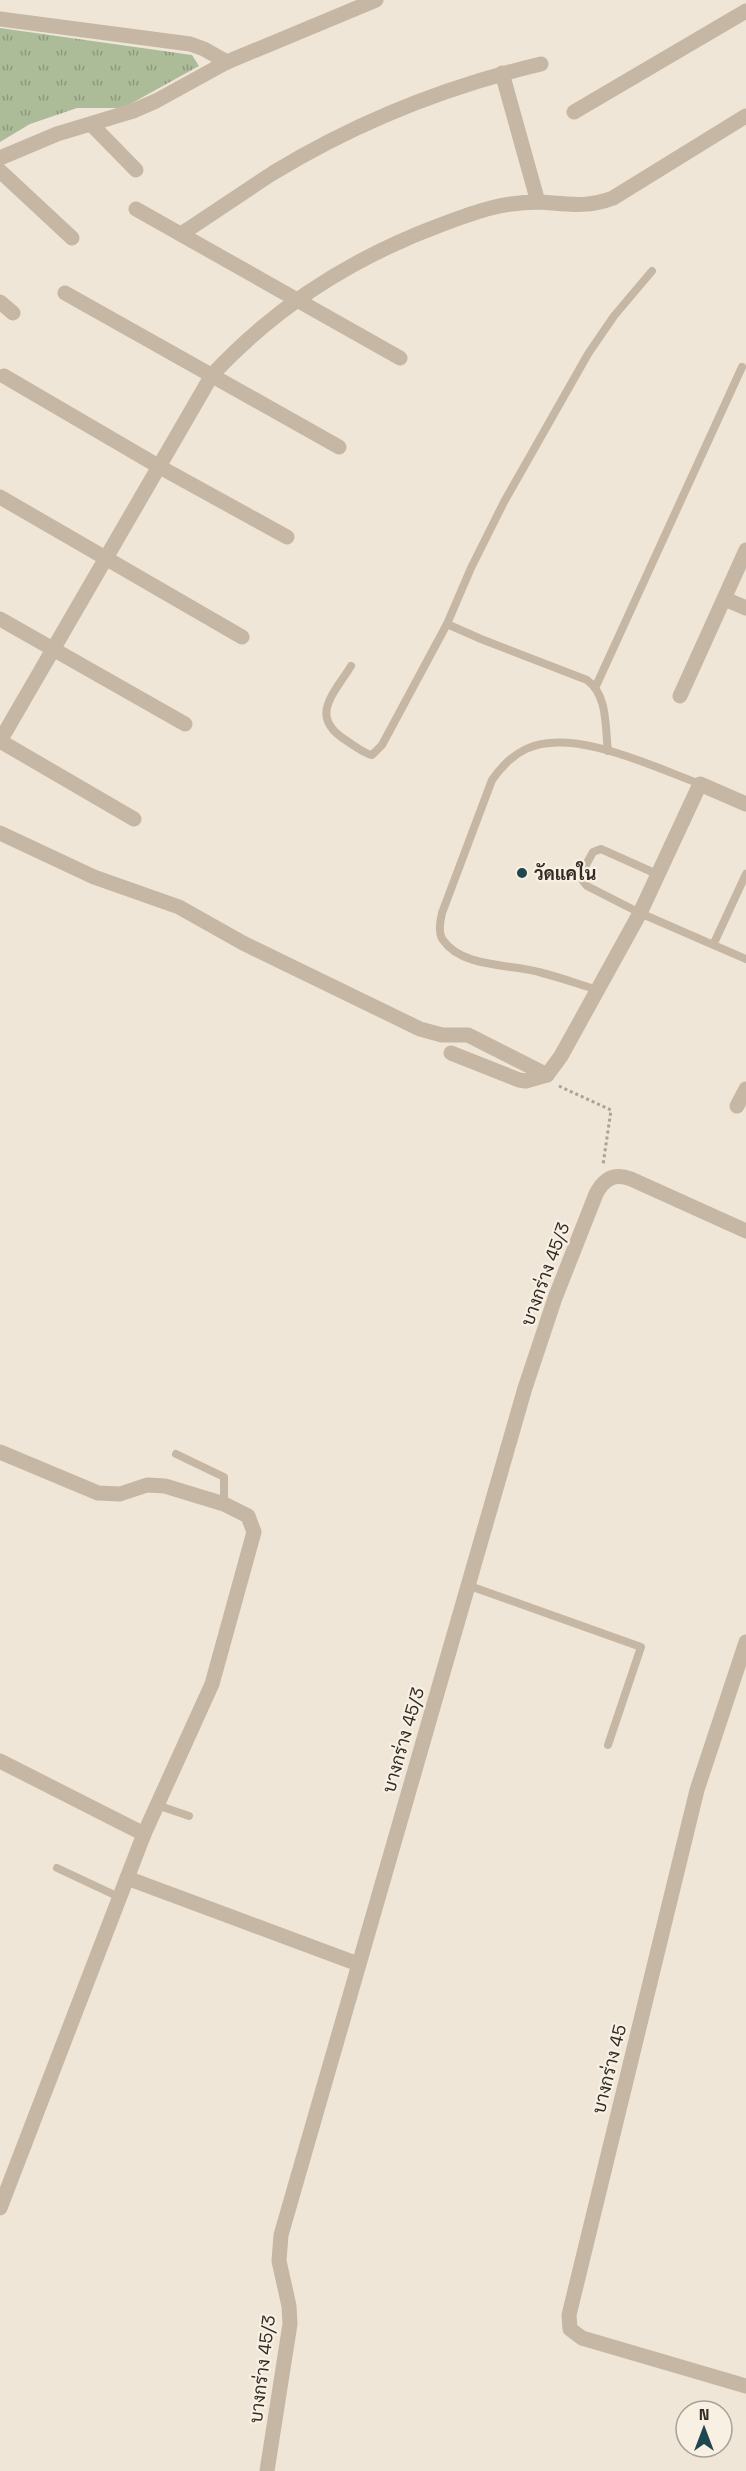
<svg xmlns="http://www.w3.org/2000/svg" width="746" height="2471" viewBox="0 0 746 2471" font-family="'Space Grotesk',Sarabun,sans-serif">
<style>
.park{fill:url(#park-tufts)}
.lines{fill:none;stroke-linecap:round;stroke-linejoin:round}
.path{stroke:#b1a28f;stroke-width:3;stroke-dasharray:3 3;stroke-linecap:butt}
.service{stroke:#c6b7a4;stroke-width:8}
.minor{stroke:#c6b7a4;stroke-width:15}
.poi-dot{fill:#1e4750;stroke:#f7f0e3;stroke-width:2}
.labels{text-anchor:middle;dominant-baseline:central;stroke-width:4.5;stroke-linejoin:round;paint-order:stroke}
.poi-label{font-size:18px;font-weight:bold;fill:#322b25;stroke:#f7f0e3;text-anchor:start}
.street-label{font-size:18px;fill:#322b25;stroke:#f7f0e3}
</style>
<defs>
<pattern id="park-tufts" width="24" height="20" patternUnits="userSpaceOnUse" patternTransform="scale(1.5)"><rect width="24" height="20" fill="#acbc99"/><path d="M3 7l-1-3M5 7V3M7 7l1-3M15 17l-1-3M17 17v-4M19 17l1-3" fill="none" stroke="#8d997d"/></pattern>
</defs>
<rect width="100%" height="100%" fill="#efe6d7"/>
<!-- park -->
<polygon class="park" points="0,28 192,55 199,66 123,108 77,108 30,124 0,142"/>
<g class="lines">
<!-- path -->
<polyline class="path" points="559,1086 611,1110 603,1165"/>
<!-- service -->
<g class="service">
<path d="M351,666C333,695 308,717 347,741C355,746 363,753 372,755L382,745L447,624"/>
<polyline points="596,686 742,367"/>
<path d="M608,751C605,727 608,695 587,680L481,639L447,624L471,568L504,502L588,354L614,316L652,271"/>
<polyline points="659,875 601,849 593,852 581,874 583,881 587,886 640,913 746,959"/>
<polyline points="714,943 746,874"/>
<path d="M598,990C578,984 559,977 539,972C511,964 462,968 443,940C438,933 440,921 442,913L492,780C501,767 511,756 526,749C573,727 654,767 700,784"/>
<polyline points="176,1454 224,1477 224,1504"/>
<polyline points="467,1585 641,1647 608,1745"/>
<polyline points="157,1805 189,1816"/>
<polyline points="57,1868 119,1897"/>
</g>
<!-- minor -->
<g class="minor">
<polyline points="0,19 190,44 204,49 227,62"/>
<polyline points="502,73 538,202"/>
<polyline points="574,112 746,11"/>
<polyline points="91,124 136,170"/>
<polyline points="0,158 57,134 133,111 156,101 227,62 376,0"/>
<polyline points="0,171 72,238"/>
<polyline points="136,209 400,358"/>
<path d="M181,234C212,214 242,193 273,173C355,123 448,86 541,64"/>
<polyline points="65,293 339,447"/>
<polyline points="0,302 13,313"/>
<polyline points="4,376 158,466 287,537"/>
<polyline points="0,497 242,637"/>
<polyline points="725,599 746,608"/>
<polyline points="0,619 185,724"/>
<polyline points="680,696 746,550"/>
<path d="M0,741L212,375C276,306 356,256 443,224C459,218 475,212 491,208C506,204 526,202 541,202C568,204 587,208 613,198L746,116"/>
<polyline points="0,741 134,819"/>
<polyline points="0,833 94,877 179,907 243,943 420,1029 442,1035 468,1035 547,1075 561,1056 640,913 700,784 746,804"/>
<polyline points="451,1053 519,1080 526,1081 547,1075"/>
<polyline points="737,1106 746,1089"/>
<polyline points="0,1452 98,1493 120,1494 147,1485 165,1486 224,1504 248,1516 254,1532 212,1684 144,1834 0,2208"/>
<polyline points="746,1642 697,1790 569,2315 570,2329 582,2338 746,2386"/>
<polyline points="0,1761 144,1834"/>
<polyline points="127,1878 358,1964"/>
<path d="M267,2471L290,2324L289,2306L279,2261L281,2235L525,1388L555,1298L596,1194C604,1178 615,1173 631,1179L746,1231"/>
</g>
</g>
<!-- markers -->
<circle class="poi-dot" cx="522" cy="873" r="6"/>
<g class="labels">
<!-- poi labels -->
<g class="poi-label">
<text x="534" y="873">วัดแคใน</text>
</g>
<!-- street labels -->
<g class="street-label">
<text transform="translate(545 1274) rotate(-70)">บางกร่าง 45/3</text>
<text transform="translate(403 1740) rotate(-74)">บางกร่าง 45/3</text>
<text transform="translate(609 2069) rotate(-76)">บางกร่าง 45</text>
<text transform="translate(262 2369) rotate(-83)">บางกร่าง 45/3</text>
</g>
</g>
<!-- north arrow -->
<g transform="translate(704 2429)"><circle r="28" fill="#f7f0e3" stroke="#a8a197" stroke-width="1.5"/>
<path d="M0-4.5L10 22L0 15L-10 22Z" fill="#1e4750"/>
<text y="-9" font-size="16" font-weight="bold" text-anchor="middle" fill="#322b25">N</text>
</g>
</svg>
